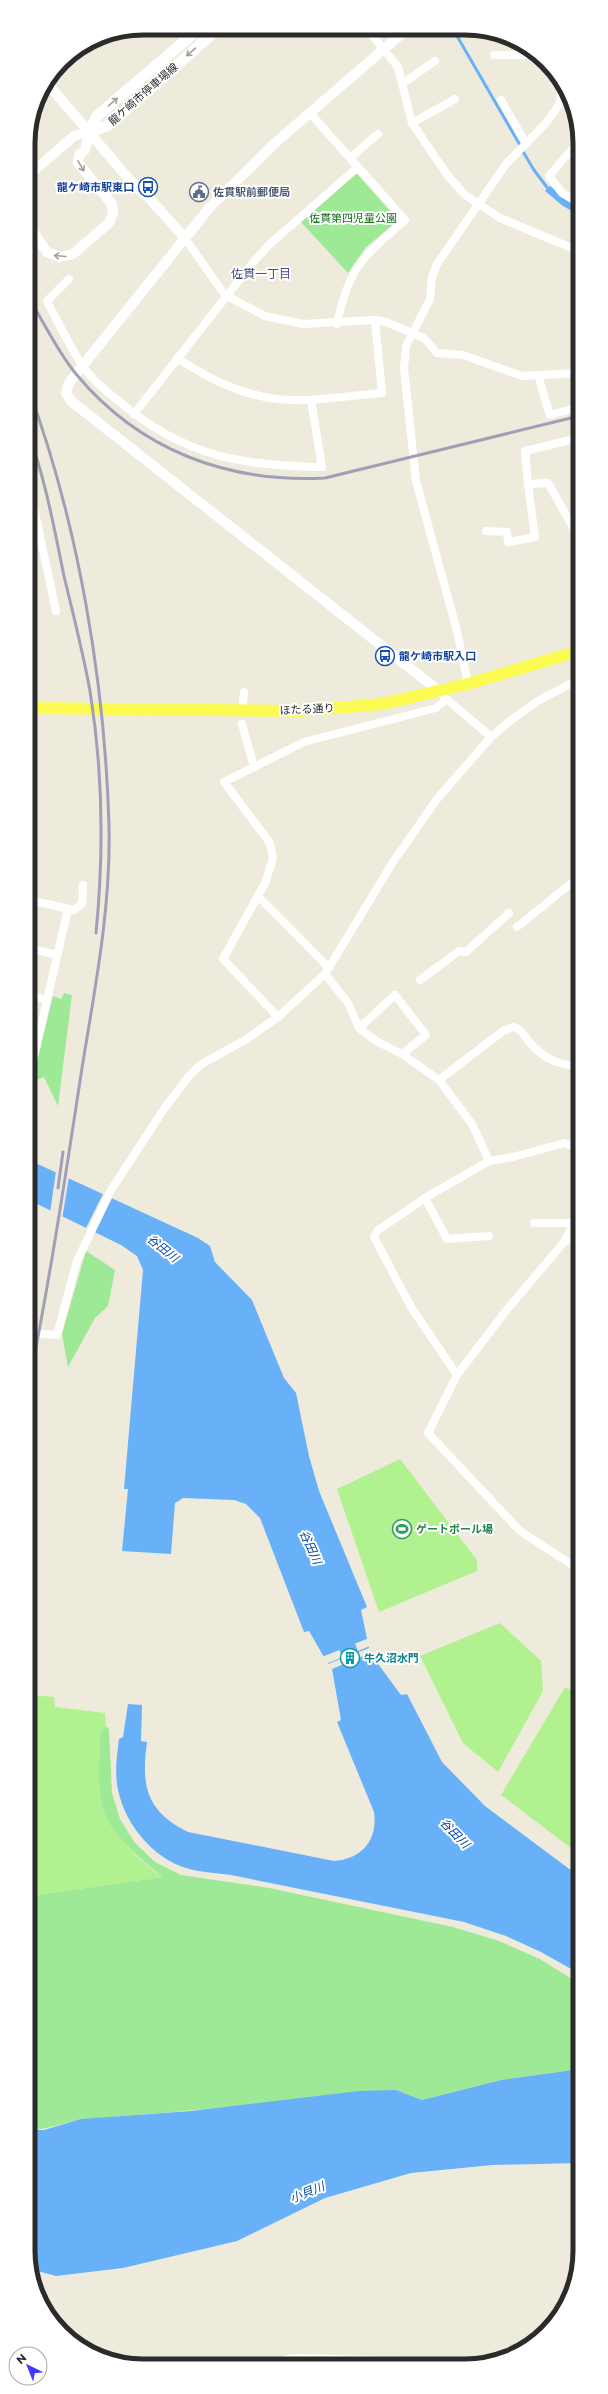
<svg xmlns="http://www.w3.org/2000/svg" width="608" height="2394" viewBox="0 0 608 2394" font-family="Montserrat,'Noto Sans JP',sans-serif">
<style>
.green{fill:#9ee995}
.pitch{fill:#b1f190}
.water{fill:#68b0f8}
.pier{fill:#eeebdc}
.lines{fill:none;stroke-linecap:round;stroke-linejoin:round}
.stream{stroke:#68b0f8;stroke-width:3}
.river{stroke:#68b0f8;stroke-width:17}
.minor{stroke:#fff;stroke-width:8}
.tertiary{stroke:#fff;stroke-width:10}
.secondary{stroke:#fff;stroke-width:11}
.primary{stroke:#fbfb54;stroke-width:12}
.rail{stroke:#a19fb7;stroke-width:3}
.oneway{stroke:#a0a0a0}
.labels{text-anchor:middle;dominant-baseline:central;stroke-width:4;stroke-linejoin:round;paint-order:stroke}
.street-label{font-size:11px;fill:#2b2b2b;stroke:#fff}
.transit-label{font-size:11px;font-weight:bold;fill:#164399;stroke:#fff;text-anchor:end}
.service-label{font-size:11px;font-weight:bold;fill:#4e5e75;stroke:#fff;text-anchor:start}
.park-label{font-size:11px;fill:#156f17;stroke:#fff}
.leisure-label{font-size:11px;font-weight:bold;fill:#27864d;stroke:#fff;text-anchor:start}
.culture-label{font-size:11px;font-weight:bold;fill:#0d838f;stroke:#fff;text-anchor:start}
.neighbourhood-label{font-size:12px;fill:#4b4880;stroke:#fff}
.water-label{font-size:12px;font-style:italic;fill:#0349a7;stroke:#fff}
.rim{fill:none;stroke:#2b2b2b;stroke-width:5}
</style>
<rect width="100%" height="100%" fill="#eeebdc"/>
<!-- green -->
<g class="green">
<polygon points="357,174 396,218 396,222 366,247 348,273 301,222 354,175"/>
<polygon points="64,993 72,995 58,1106 44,1077 32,1082 53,996 61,999"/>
<polygon points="86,1251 115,1270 108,1306 95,1318 68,1367 62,1334"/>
<path d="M106,1726L109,1729L112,1793L120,1819L135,1843L155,1862L181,1875L269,1888L453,1927L499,1941L540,1959L580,1984V2069L501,2080L422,2100L396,2090C293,2101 191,2111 88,2119C67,2120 50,2130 29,2130V1896L162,1877C141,1858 106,1833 101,1802C97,1779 100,1755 100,1732Z"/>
</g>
<!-- pitch -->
<g class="pitch">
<polygon points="400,1459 477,1560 477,1571 379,1612 337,1489"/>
<polygon points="500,1623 541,1661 543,1691 498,1772 463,1743 420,1656"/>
<polygon points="565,1687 580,1695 580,1855 501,1795"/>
<path d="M29,1695L54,1697L55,1707L105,1713L106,1726L100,1732C100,1755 97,1780 101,1802C106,1831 140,1860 162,1877L29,1896Z"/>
</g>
<!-- water -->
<g class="water">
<polygon points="550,186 579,208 579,215 563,206 545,191"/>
<polygon points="29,1160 198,1238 210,1246 215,1262 252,1300 284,1378 296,1393 309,1456 319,1491 367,1607 361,1610 369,1648 328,1664 309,1631 304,1632 260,1518 246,1504 234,1500 183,1498 175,1503 171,1554 122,1551 128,1489 124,1489 143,1270 137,1256 121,1245 29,1200"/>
<path d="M370,1653L401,1695L407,1694L442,1762L485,1806L580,1877V1974L541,1952L506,1936L464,1922L231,1875C214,1873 196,1872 180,1866C148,1853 122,1819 117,1784C115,1769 117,1754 119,1739L123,1737L128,1704L142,1705L141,1741L147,1742C141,1786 146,1811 188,1832L334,1861C362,1859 378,1840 374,1812L337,1722L341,1720L332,1669Z"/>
<polygon points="580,2069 580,2163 492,2165 411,2173 325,2198 237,2241 123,2268 56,2276 30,2269 29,2130 44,2130 81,2119 191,2111 359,2091 396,2090 422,2100 501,2080"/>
</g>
<!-- pier -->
<g class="pier">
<polygon points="56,1171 69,1177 62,1219 50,1213"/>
<polygon points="103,1194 112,1198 94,1234 85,1230"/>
<polygon points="369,1638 370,1646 326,1664 322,1657"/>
</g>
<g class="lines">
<!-- stream -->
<g class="stream">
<polyline points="457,36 520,145"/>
<polyline points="522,150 534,170 549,190"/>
</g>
<!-- river -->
<polyline class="river" points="342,1633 360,1681"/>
<!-- minor -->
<g class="minor">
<polyline points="367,29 398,67 412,123 448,176 465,195 500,218 579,251"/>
<polyline points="494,55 537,55"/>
<polyline points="60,65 68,57"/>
<polyline points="402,84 435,61"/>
<polyline points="501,100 526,144"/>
<path d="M310,113L405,220C363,257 349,266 337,324"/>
<polyline points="412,123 455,99"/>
<polyline points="579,141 549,176 562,193 579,203"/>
<polyline points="350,158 378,134"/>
<polyline points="184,237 225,295 265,316 303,324 375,320 386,322 424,338 437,353 463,355 522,376 579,373"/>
<path d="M69,279L47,301C58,322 69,345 82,365C92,380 107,392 121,403C184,456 242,466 322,467L311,400L382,393L375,320"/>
<path d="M177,358C220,386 259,403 311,400"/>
<polyline points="538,375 550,415 579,407"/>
<polyline points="134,414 255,260 271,243 358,167"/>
<polyline points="579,438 525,451 528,484 548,483 579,538"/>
<polyline points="28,480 56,611"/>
<polyline points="486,531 507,532 508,542 535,537 528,484"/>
<polyline points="468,684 457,631 416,481 404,368 406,346 430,299 432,277 437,264 506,164 546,123 559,105 562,90"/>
<polyline points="443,696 491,737"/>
<polyline points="243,704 244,692"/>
<polyline points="242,724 254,767"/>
<polyline points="258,896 329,968"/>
<polyline points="29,900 74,910 82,904 83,885"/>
<polyline points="517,927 579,877"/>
<polyline points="29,948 57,955"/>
<polyline points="325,974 348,1003 359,1028 376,1041 402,1054 439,1080 472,1124 489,1161"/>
<polyline points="420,980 459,951 466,952 509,913"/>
<polyline points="29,995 47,1000"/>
<polyline points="278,1017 223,959 265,883 273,859 270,843 224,782 304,742 436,708 447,699"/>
<polyline points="359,1028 395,995 426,1035 402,1054"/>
<polyline points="29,1043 37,1045"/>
<polyline points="29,1078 68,909"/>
<path d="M439,1080L503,1031L513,1027C522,1029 525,1037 530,1043C544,1059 559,1065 579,1066"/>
<polyline points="425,1198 447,1239 489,1236"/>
<polyline points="579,1214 564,1242 505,1312 457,1375 428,1433 520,1531 580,1570"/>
<polyline points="534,1223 574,1223"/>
<polyline points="566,1240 579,1241"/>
<polyline points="29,1333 57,1335 77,1261 111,1190 166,1106 189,1076 200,1065 245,1040 278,1017 325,974 393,862 437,799 491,737 511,720 538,701 579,679"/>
<polyline points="457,1375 411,1307 374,1237 377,1231 425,1198 489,1161 513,1157 564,1143 579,1148"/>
<polyline points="281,2364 287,2359 300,2358 486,2363"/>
</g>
<!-- tertiary -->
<g class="tertiary">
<polyline points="406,30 275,143 210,207 76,374 69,383 66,393 71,401 439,691"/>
<polyline points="47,83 135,186 149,198 184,237"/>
<polyline points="28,176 74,136 89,132"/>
<polyline points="28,224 47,252 60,257 73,254 109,223 113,213 112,204 78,163 79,155 85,150 89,132"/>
</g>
<!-- secondary -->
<g class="secondary">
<polyline points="89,132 107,126 219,28"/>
<polyline points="89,132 97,116 200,28"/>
</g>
<!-- primary -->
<polyline class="primary" points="28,708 299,711 382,704 468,684 579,651"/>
<!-- rail -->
<g class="rail">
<path d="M28,297C44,322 57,351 76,374C140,451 228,483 325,478L579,416"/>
<path d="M28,388C78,522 105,682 109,826C111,907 95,988 82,1068C66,1173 50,1279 29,1383"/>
<path d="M28,432C45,478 54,527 64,576C73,614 83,652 90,691C103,771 104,852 96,933"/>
<polyline points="58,1188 63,1152"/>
</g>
</g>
<!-- one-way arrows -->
<defs><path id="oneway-shaft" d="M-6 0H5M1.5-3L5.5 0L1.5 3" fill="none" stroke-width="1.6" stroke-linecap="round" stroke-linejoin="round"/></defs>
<g class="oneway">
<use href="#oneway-shaft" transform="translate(191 52) rotate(139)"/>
<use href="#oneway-shaft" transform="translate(113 102) rotate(-41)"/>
<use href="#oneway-shaft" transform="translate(81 166) rotate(60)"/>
<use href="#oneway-shaft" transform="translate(60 256) rotate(-175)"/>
</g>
<!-- icons -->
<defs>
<symbol id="bus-ring" viewBox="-11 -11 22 22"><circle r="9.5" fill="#fff" stroke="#1a4fb4" stroke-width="1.5"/><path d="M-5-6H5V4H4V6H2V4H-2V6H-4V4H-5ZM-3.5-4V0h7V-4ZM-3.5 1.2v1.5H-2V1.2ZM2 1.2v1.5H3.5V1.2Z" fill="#1a4fb4"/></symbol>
<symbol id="civic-ring" viewBox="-11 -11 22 22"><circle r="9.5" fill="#fff" stroke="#5c6f8a" stroke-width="1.5"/><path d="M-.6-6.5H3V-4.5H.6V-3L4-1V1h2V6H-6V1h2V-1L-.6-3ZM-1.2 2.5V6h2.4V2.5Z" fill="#5c6f8a"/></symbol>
<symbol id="stadium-ring" viewBox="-11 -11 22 22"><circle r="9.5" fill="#fff" stroke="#2e9e5b" stroke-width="1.5"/><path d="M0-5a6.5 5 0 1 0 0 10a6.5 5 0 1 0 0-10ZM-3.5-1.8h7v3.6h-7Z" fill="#2e9e5b"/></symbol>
<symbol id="building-ring" viewBox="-11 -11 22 22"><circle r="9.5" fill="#fff" stroke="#0f9aa8" stroke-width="1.5"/><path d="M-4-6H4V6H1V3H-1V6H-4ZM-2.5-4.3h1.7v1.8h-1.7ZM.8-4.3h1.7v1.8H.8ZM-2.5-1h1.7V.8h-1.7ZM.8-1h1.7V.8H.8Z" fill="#0f9aa8"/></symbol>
</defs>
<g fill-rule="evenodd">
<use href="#bus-ring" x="137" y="176" width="22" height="22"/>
<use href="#civic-ring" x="188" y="181" width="22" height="22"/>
<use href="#bus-ring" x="374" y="645" width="22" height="22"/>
<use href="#stadium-ring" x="391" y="1518" width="22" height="22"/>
<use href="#building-ring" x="339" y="1647" width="22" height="22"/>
</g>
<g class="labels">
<!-- street labels -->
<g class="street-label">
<text transform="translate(143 94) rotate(-41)">龍ケ崎市停車場線</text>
<text transform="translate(307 709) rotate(-3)">ほたる通り</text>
</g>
<!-- transit labels -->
<g class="transit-label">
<text x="134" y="187">龍ケ崎市駅東口</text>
<text x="399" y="656" text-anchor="start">龍ケ崎市駅入口</text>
</g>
<!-- service labels -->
<g class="service-label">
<text x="213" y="192">佐貫駅前郵便局</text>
</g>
<!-- park labels -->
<g class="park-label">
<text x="353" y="218">佐貫第四児童公園</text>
</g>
<!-- leisure labels -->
<g class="leisure-label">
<text x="416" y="1529">ゲートボール場</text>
</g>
<!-- culture labels -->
<g class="culture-label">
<text x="364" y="1658">牛久沼水門</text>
</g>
<!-- neighbourhood labels -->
<g class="neighbourhood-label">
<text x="261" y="273">佐貫一丁目</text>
</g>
<!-- water labels -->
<g class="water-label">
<text transform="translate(163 1248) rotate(39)">谷田川</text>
<text transform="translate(311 1547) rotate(66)">谷田川</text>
<text transform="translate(455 1833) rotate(46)">谷田川</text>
<text transform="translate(307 2192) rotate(-22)">小貝川</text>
</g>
</g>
<!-- crop -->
<path d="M0 0H608V2394H0ZM143 35H465A108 108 0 0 1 573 143V2251A108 108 0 0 1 465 2359H143A108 108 0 0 1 35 2251V143A108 108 0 0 1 143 35Z" fill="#fff" fill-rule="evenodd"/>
<path class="rim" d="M143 35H465A108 108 0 0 1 573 143V2251A108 108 0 0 1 465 2359H143A108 108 0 0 1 35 2251V143A108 108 0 0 1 143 35Z"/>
<!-- north arrow -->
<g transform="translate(28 2366) rotate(317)"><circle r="19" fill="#ffffff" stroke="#aaaaaa"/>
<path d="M0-3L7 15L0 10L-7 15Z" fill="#4239ff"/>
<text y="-6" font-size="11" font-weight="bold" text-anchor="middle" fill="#2b2b2b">N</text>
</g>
</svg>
